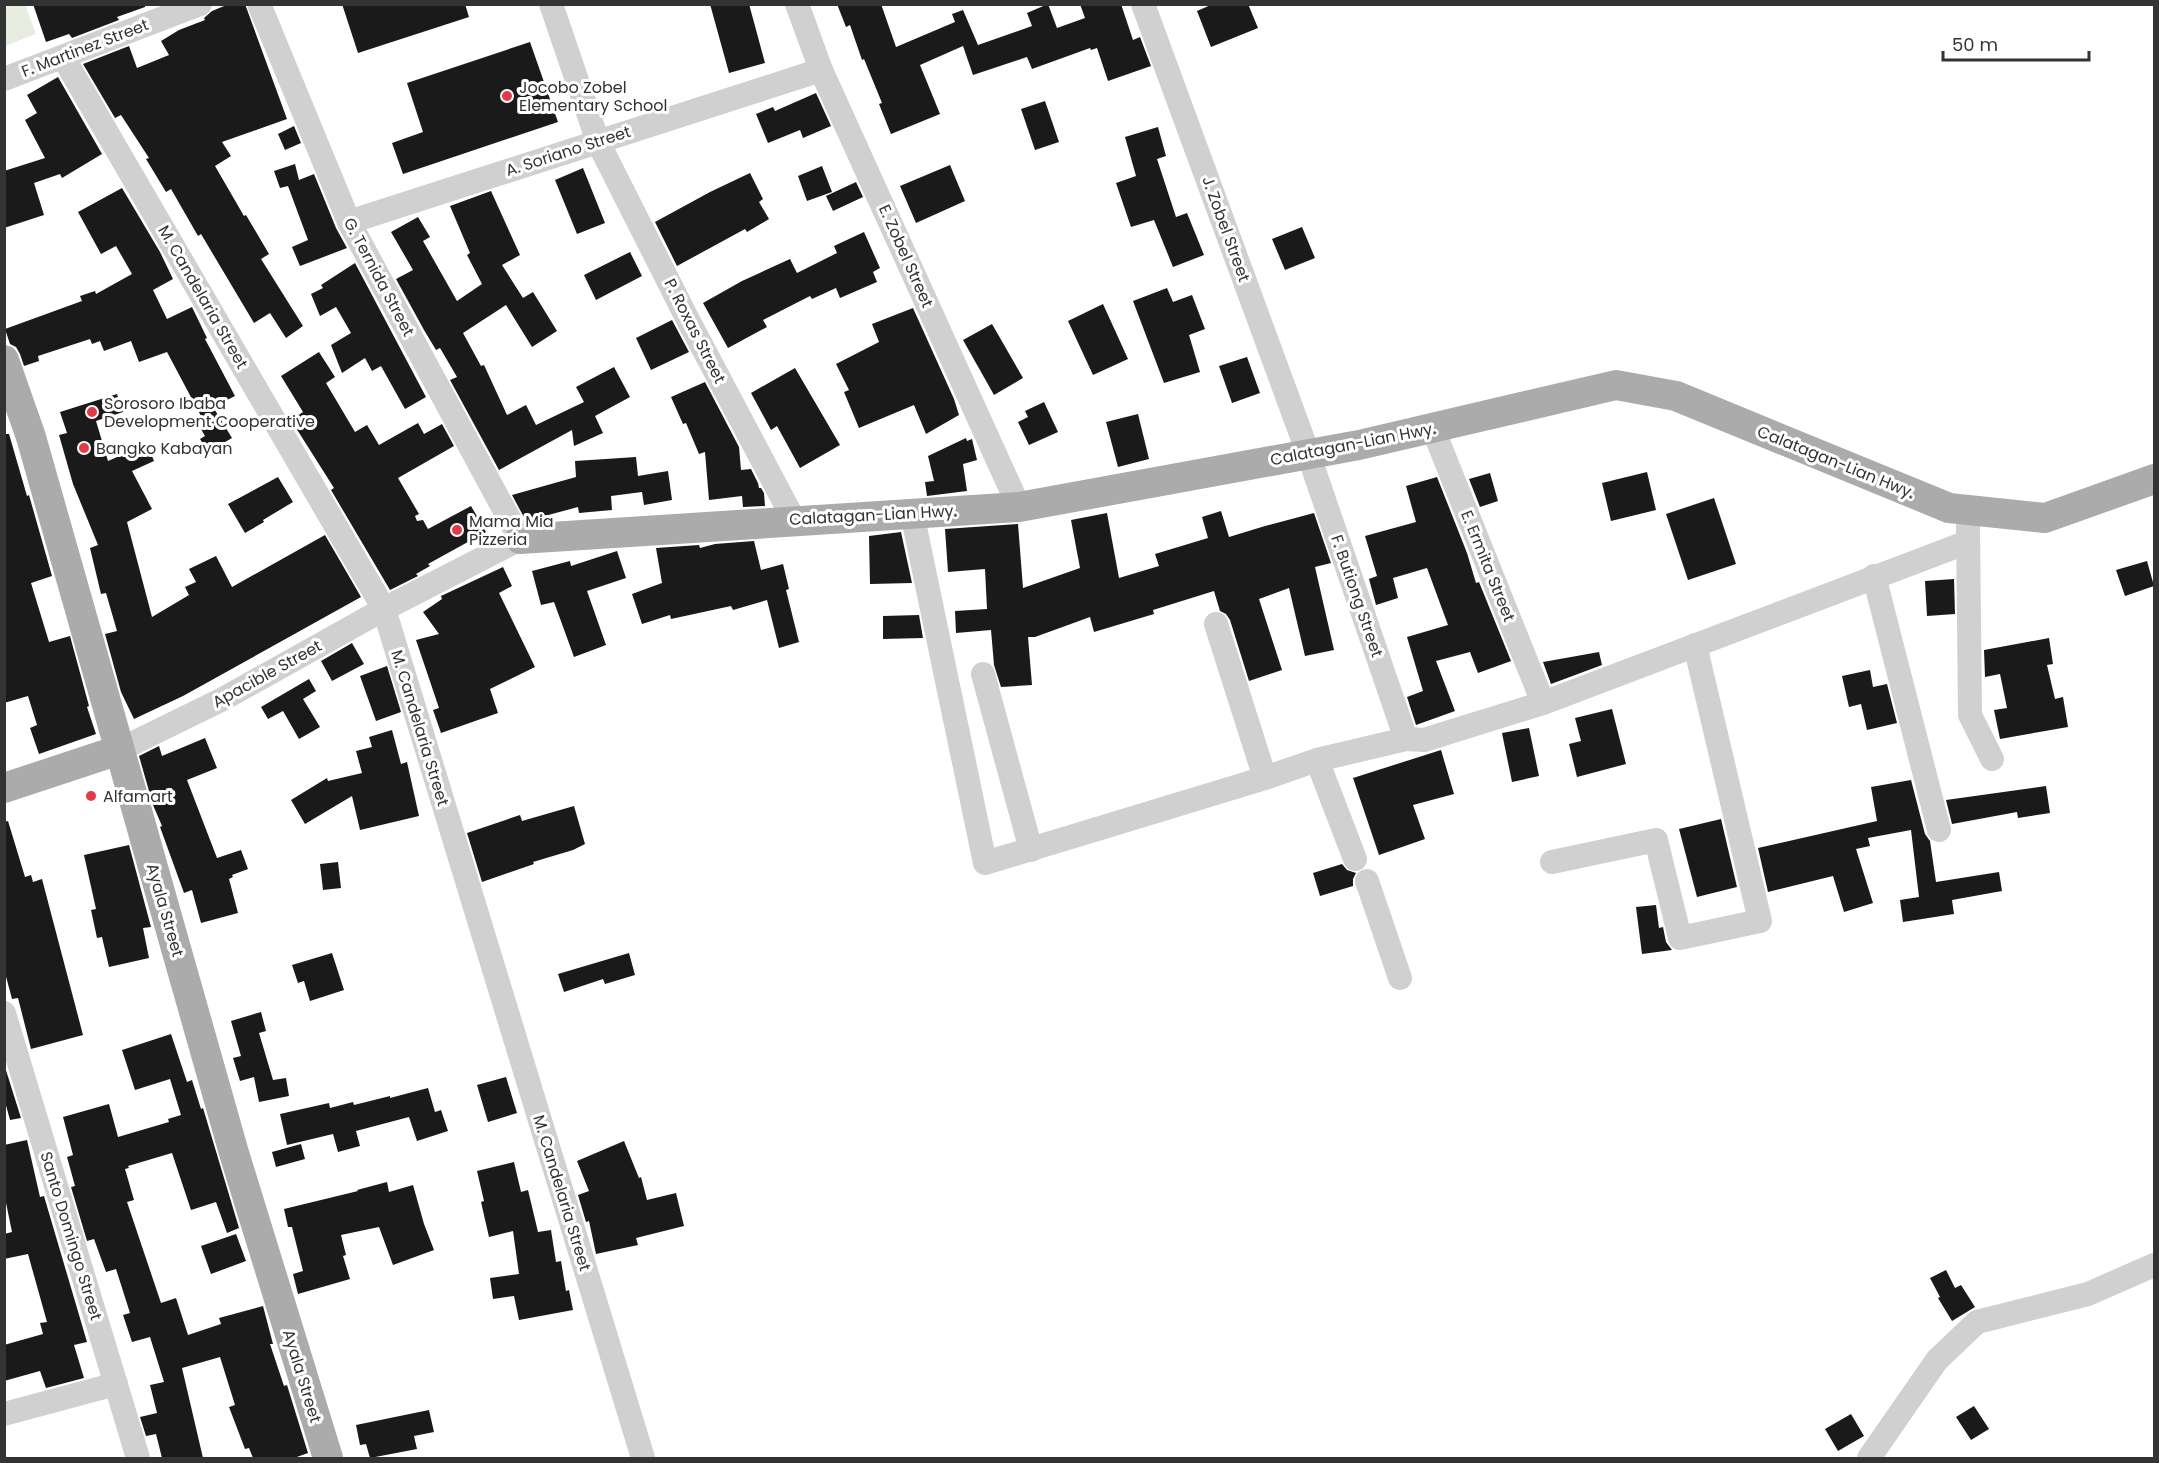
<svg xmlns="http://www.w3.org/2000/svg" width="2159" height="1463" viewBox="0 0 2159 1463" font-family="Poppins,sans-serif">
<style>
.green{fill:#e6ecdf}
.building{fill:#1a1a1a}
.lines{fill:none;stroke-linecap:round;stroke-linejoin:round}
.minor{stroke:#d0d0d0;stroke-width:24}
.major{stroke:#ababab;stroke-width:30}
.poi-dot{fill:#e63946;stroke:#fff;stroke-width:2}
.labels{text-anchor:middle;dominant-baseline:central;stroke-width:6;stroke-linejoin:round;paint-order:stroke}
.street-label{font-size:16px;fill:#333;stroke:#fff}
.poi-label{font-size:16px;fill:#333;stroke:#fff;text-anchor:start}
</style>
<rect width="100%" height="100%" fill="#fff"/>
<!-- green -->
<polygon class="green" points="5,4 25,5 36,34 5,46"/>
<!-- building -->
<g class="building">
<polygon points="33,4 145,4 145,7 117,17 119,20 72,38 69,34 46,42"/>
<polygon points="229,4 245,4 287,119 222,142 231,156 215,166 244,216 246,215 269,254 261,259 303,326 286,338 270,313 254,323 201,234 198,236 171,189 166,192 146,159 149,158 121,115 115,118 83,64 129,46 137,68 169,55 161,41 179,30 205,20 204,18 212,11"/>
<polygon points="342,4 465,4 469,17 358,53"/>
<polygon points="710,4 749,4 765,63 729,73"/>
<polygon points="837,4 881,4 896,47 955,22 952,14 963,10 978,45 1032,26 1027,13 1048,4 1057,28 1085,18 1080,4 1121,4 1133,40 1140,37 1151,66 1108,81 1097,48 1091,50 1090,48 1032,69 1027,57 973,75 963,46 920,65 940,114 891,134 879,104 882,103 864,59 862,60 850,25 846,27"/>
<polygon points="1213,4 1248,4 1258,28 1211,47 1197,11"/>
<polygon points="530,42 558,122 403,174 392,143 423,132 407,83"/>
<polygon points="58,77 102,154 62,178 60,174 34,183 44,215 4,228 4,171 45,158 25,120 37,113 27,95"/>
<polygon points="816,93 831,126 803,138 800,130 768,143 756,114 773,107 775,111"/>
<polygon points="1045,101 1059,142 1035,150 1021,109"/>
<polygon points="294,126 301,143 285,150 278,134"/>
<polygon points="1158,127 1166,156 1157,159 1176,217 1187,213 1204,255 1173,267 1154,220 1131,227 1116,183 1136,176 1125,137"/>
<polygon points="295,164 299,180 314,174 336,228 347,248 300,266 292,247 308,240 288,186 280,188 274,171"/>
<polygon points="950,165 965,201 916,223 900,186"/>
<polygon points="822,166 832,192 807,201 798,176"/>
<polygon points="583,168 605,223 577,234 555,180"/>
<polygon points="750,173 763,199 759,202 769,219 747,232 745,229 677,266 655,222 710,192"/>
<polygon points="856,182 863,197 833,211 826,196"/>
<polygon points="122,188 160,252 173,279 153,290 167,319 192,307 207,338 205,339 235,396 213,407 232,438 208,452 200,439 205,436 195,419 201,416 167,352 139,362 131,341 104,351 100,341 92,344 90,339 38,356 39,361 24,366 20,354 16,347 10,344 5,329 82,301 80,296 95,291 96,294 132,274 116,246 101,254 78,212"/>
<polygon points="491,191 520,255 502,265 523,298 533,292 557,331 532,347 506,305 463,333 481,366 484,365 507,415 526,405 536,425 584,402 576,387 614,367 630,397 595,416 603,433 574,446 572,430 499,470 450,380 457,377 440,348 436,350 424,330 396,279 413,270 391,232 418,217 430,237 423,241 457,301 482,284 467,255 470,253 450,206"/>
<polygon points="1302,227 1315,258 1285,270 1272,239"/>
<polygon points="864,232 880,268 873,272 877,282 840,298 836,288 812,299 810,296 763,320 767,327 728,348 703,303 742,281 790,259 797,273 837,253 834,246"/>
<polygon points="630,252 642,276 596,300 584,275"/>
<polygon points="355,263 426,397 405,409 381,366 372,371 365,358 342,373 331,345 351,333 336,307 320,316 311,294 323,288 321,285"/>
<polygon points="1167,288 1173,302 1192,295 1205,329 1189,335 1200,372 1164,383 1133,301"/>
<polygon points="1103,304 1128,359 1093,375 1068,321"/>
<polygon points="913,308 954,399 959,415 926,434 914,405 859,428 844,392 849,390 836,364 879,342 872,324"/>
<polygon points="672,320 689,352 651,370 636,338"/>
<polygon points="992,324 1023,378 994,395 963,340"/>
<polygon points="319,352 335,377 326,383 355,432 367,425 379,445 418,423 424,434 442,424 454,446 398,478 419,514 415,516 417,521 423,520 428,529 471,506 486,532 428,564 430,566 416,574 418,576 390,590 331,490 334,488 291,420 303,412 281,376"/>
<polygon points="1247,357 1260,393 1232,403 1219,366"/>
<polygon points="795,368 840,445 800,468 777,426 771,430 751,393"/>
<polygon points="705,382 739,447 741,470 751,469 758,483 759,488 761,488 764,493 765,506 743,507 742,496 709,500 705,452 699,454 686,423 683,424 671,397"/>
<polygon points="117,394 123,412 96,421 108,461 147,444 154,461 132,471 152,509 127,522 152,617 189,595 185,587 196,582 189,569 216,556 232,587 325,535 361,597 183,696 134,719 121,692 105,634 117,631 106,593 101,594 90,548 98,545 73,484 59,435 67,433 60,412"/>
<polygon points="1044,402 1058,432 1029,445 1018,422 1028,417 1025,411"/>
<polygon points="1138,414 1149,459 1118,467 1106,422"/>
<polygon points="4,434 9,434 27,496 29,495 52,576 31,583 49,642 70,636 89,706 87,707 96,734 39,754 30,728 37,725 28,696 4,703"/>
<polygon points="966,438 967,441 972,439 977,460 963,464 967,491 927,496 925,482 934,481 928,456"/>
<polygon points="636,457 638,476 668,471 672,500 644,505 642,492 611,496 612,510 579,513 578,507 526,521 512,495 576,477 575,461"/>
<polygon points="1647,472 1656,510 1611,521 1602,483"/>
<polygon points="1490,473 1498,501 1480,507 1469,479"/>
<polygon points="278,477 293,502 263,520 264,522 245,533 228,504"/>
<polygon points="1437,477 1467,553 1476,583 1479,582 1511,661 1478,673 1470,652 1436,661 1455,711 1416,725 1407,697 1423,691 1407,637 1448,625 1427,568 1393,578 1398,598 1376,605 1369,579 1377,576 1365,536 1416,522 1406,486"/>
<polygon points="1714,498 1736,564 1688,580 1666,514"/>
<polygon points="1221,511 1229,537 1265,526 1314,513 1331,563 1315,567 1334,650 1305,656 1289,588 1259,599 1282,670 1249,681 1230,620 1226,614 1220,611 1214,591 1153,610 1154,614 1094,632 1090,617 1035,637 1028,637 1032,685 1001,687 994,665 991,630 956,633 955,611 987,609 985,569 948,572 945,529 1018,524 1023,588 1080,568 1071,520 1107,513 1119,578 1159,566 1155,554 1208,538 1202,517"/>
<polygon points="901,532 912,583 870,584 869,536"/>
<polygon points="754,541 761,570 783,564 789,589 786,590 799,642 779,648 767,600 733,610 731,606 671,619 670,615 642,624 632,594 662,583 656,548 699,545 700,548 715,544"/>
<polygon points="617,551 626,578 587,591 606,645 574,657 554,602 541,605 532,571 570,561 571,566"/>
<polygon points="2147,561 2154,586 2125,596 2116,570"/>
<polygon points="503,567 512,586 499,593 535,667 490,689 498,713 441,733 433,710 439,708 416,640 439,634 423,612 442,599 441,596"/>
<polygon points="1954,579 1955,614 1927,616 1925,581"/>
<polygon points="919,615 923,638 883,639 883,616"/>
<polygon points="2049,638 2053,664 2047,665 2055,699 2063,697 2068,727 2000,739 1994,710 2007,708 2000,674 1985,677 1984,650"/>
<polygon points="352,643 364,664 332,681 321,661"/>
<polygon points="1599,652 1602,665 1551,684 1543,662"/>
<polygon points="387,666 401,712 376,721 360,676"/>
<polygon points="1870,670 1873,687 1887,684 1897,723 1867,730 1861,704 1849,707 1842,676"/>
<polygon points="309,679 316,691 303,699 320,727 299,739 283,711 268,719 261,707"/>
<polygon points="1612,709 1626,764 1577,777 1569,744 1581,741 1575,718"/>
<polygon points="1529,728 1539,776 1512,782 1502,733"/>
<polygon points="392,730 401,764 407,762 419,816 360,830 352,796 305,824 291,800 327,778 328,781 362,773 356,751 372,747 369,737"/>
<polygon points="205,738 217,768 187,780 217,858 241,850 248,869 232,875 233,877 229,879 238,913 201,923 192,890 184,893 160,827 162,826 153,805 139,756 159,746 162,756"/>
<polygon points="1441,750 1454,794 1413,805 1425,839 1379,855 1353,778"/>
<polygon points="1911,780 1925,834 1930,841 1936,882 1999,872 2002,891 1952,900 1954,914 1903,922 1900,900 1919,897 1911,830 1868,838 1870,846 1856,849 1873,903 1844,912 1833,876 1768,892 1758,848 1877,821 1871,787"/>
<polygon points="2046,786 2050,813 2018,818 2017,812 1952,824 1946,800"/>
<polygon points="574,806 585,844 573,850 533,862 534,864 482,882 467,833 520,815 522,821"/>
<polygon points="1721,819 1737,887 1697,897 1679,829"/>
<polygon points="8,821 25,877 31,875 33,882 42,879 83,1035 31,1049 18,998 12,999 4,969 4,822"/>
<polygon points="129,845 151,927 143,928 149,958 109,967 102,937 97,938 91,910 96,909 84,855"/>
<polygon points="338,862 341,888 323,890 320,864"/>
<polygon points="1342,864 1347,870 1356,873 1353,879 1353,886 1320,896 1313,873"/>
<polygon points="1656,905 1659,928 1663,927 1666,942 1672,950 1642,954 1636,907"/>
<polygon points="332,953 344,990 310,1001 304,981 298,983 292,965"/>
<polygon points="629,953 635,975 605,984 603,979 564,992 558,974"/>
<polygon points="261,1012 266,1031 259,1033 273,1080 286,1078 289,1096 259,1102 254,1077 240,1081 233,1058 241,1056 231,1021"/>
<polygon points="171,1034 187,1082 192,1080 201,1109 203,1108 239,1228 227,1233 216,1202 191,1210 172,1153 128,1166 129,1168 125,1169 134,1200 127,1202 161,1303 176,1298 188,1335 221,1324 219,1318 263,1306 273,1344 270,1344 284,1386 287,1385 308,1453 294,1458 253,1458 249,1448 245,1449 229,1407 235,1405 220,1357 182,1368 203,1458 162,1458 156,1434 146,1436 140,1417 157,1413 150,1385 164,1382 150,1337 132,1342 123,1315 130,1313 116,1269 106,1272 94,1239 87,1241 71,1187 75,1186 67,1157 73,1155 63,1117 109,1104 118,1137 169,1122 168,1119 181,1115 170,1079 135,1090 122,1050"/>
<polygon points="4,1064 21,1118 10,1120 4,1098"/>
<polygon points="506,1077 517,1113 488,1122 477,1085"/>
<polygon points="428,1088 435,1112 441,1110 448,1131 417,1141 409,1117 356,1131 360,1146 338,1152 333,1134 287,1145 280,1114 329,1103 330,1108 353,1102 354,1105 390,1096 390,1098"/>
<polygon points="27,1140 40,1197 44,1196 87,1342 74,1345 84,1378 46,1388 40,1371 4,1381 4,1345 43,1334 40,1323 47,1322 28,1254 4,1259 4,1234 12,1232 4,1193 4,1145"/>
<polygon points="624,1141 639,1178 641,1177 647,1200 676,1193 684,1226 636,1238 638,1245 596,1254 589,1221 586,1222 578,1195 589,1191 577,1161"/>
<polygon points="301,1144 305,1159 276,1167 272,1152"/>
<polygon points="514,1162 521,1192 528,1190 538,1232 551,1230 556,1262 561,1261 566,1291 569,1290 573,1310 519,1320 514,1296 493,1299 490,1278 519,1274 513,1231 489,1237 481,1202 484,1201 477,1171"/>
<polygon points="387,1182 389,1192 413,1185 424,1224 434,1250 393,1265 379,1227 341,1235 346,1255 343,1256 350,1279 298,1294 293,1274 303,1271 292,1227 288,1227 284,1209 358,1191 357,1190"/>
<polygon points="236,1234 246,1261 211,1274 201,1246"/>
<polygon points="1946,1270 1955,1288 1961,1285 1975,1307 1952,1321 1938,1298 1940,1297 1930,1278"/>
<polygon points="1974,1406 1989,1429 1971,1440 1956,1417"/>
<polygon points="429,1410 434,1432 414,1436 417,1449 370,1458 366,1444 360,1445 356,1425"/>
<polygon points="1851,1414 1864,1436 1838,1451 1825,1429"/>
</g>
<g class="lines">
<!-- minor -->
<g class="minor">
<polyline points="551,4 598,142 687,318 794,520"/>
<polyline points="797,4 821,70 1019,507"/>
<polyline points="1143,4 1308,453 1406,739"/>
<polyline points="63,57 384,609 643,1458"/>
<polyline points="4,79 200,4"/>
<polyline points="349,222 821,70"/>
<polyline points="1433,429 1543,703"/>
<polyline points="912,513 985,863 1265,778 1317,760 1406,739 1424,740 1543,703 1968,542"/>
<polyline points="1968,527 1970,715 1992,759"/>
<polyline points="1874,576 1939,830"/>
<polyline points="1216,624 1265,778"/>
<polyline points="983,674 1031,850"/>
<polyline points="119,750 223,699 384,609 520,539 349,222 259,4"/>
<polyline points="1317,760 1355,859"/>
<polyline points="1552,862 1656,840 1680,938 1760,921 1695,645"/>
<polyline points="1367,881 1400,978"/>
<polyline points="4,1013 138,1458"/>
<polyline points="4,1414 116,1384"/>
<polyline points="1869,1458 1937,1360 1977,1322 2088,1294 2154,1265"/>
</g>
<!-- major -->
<g class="major">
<polyline points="4,360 31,437 234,1153 328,1458"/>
<polyline points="520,539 1019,507 1359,445 1616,385 1676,396 1949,508 2045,518 2154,479"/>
<polyline points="4,788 119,750"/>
</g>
</g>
<!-- markers -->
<g class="poi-dot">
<circle cx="507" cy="96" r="6"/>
<circle cx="92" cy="412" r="6"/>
<circle cx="84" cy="448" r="6"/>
<circle cx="457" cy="530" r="6"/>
<circle cx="91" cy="796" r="6"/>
</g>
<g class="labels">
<!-- street labels -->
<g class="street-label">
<text transform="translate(85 48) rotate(-21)">F. Martinez Street</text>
<text transform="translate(568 151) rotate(-18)">A. Soriano Street</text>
<text transform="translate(1226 229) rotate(70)">J. Zobel Street</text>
<text transform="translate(906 256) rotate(66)">E. Zobel Street</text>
<text transform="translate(379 277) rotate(62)">G. Ternida Street</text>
<text transform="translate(203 297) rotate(60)">M. Candelaria Street</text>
<text transform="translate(695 331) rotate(63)">P. Roxas Street</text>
<text transform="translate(1353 444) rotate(-11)">Calatagan-Lian Hwy.</text>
<text transform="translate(1836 462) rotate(22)">Calatagan-Lian Hwy.</text>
<text transform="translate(873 515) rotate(-3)">Calatagan-Lian Hwy.</text>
<text transform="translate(1488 566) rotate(68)">E. Ermita Street</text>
<text transform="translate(1357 596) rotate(71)">F. Butiong Street</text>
<text transform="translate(267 674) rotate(-29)">Apacible Street</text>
<text transform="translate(420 728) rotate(73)">M. Candelaria Street</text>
<text transform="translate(165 910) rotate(74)">Ayala Street</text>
<text transform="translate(562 1193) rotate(73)">M. Candelaria Street</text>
<text transform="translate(71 1236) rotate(73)">Santo Domingo Street</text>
<text transform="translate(302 1376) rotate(73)">Ayala Street</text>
</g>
<!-- poi labels -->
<g class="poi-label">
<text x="519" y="87">Jocobo Zobel<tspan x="519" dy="18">Elementary School</tspan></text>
<text x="104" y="403">Sorosoro Ibaba<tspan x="104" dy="18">Development Cooperative</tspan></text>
<text x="96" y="448">Bangko Kabayan</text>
<text x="469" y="521">Mama Mia<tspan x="469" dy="18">Pizzeria</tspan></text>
<text x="103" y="796">Alfamart</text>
</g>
</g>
<!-- border -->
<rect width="2159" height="1463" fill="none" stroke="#333333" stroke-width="12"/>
<!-- scale -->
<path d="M1943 51v9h146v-9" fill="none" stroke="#333333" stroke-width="3"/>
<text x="1952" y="51" font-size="18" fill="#333333" stroke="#ffffff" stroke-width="4.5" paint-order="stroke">50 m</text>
</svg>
